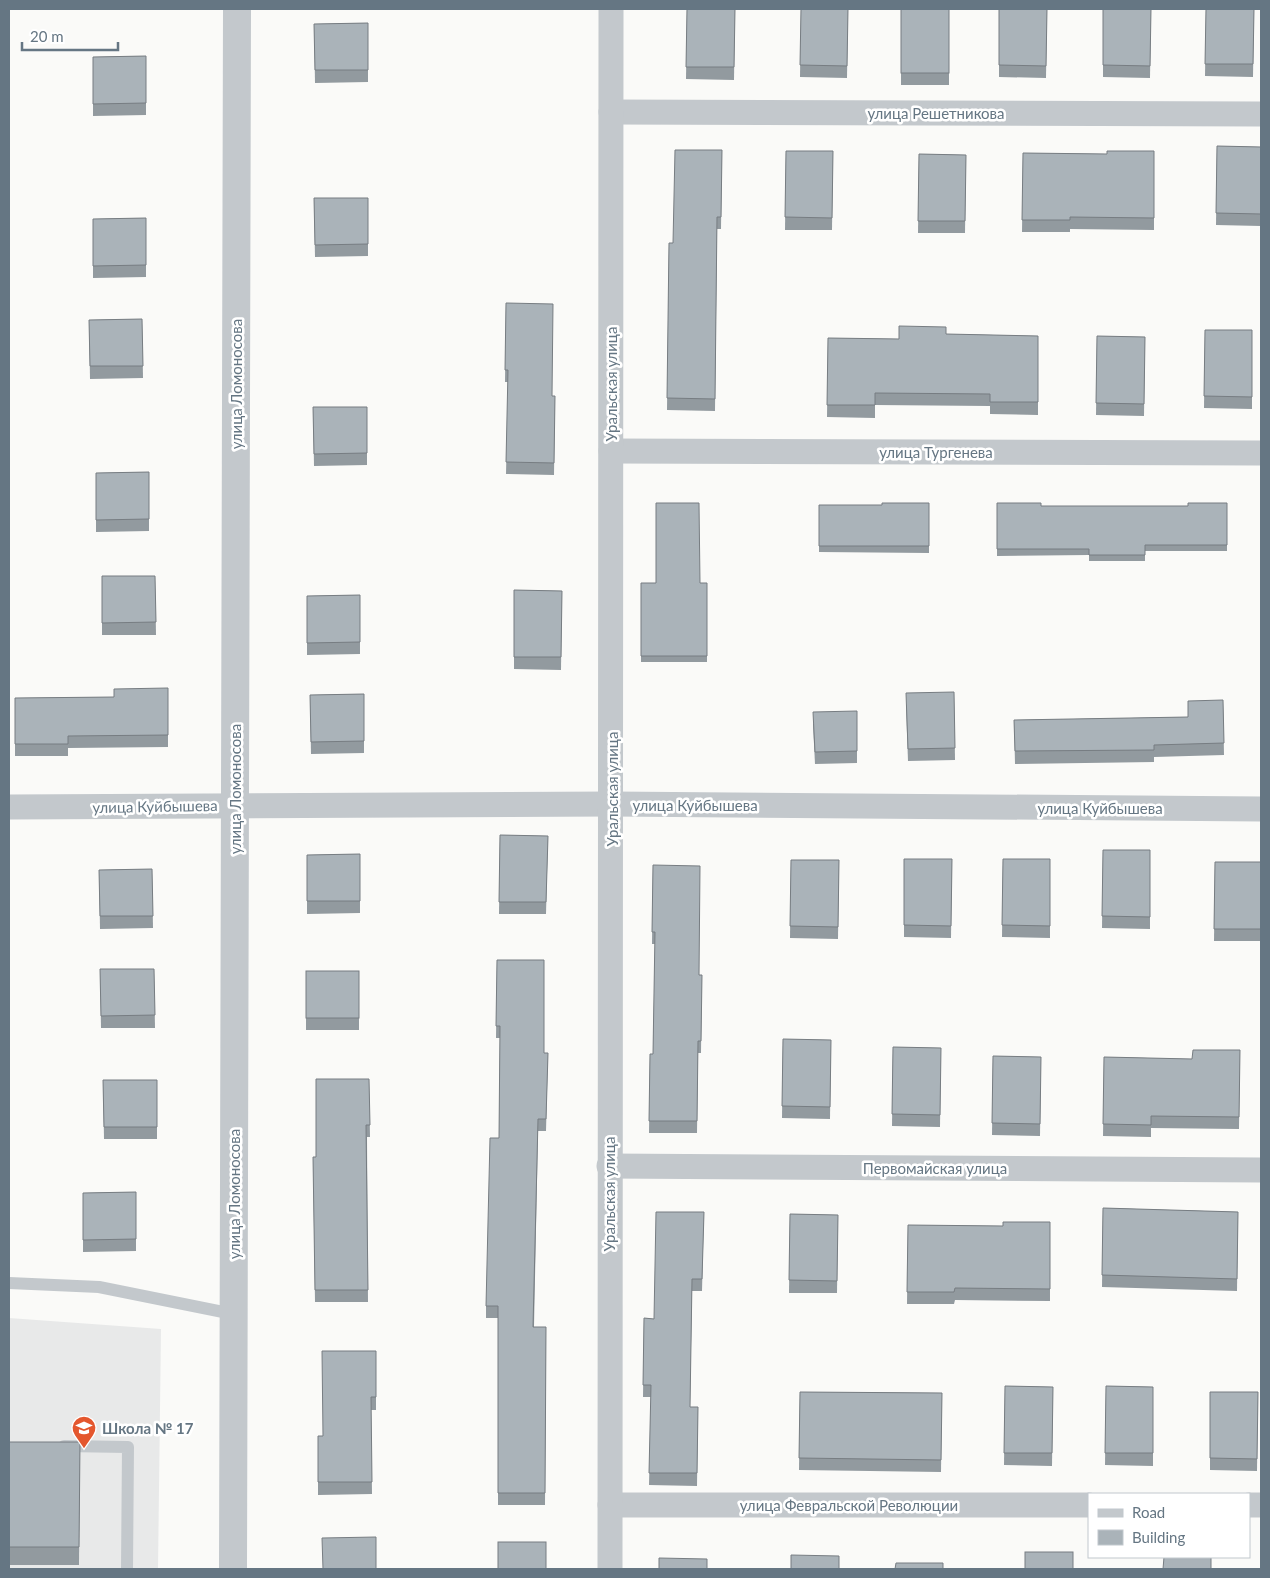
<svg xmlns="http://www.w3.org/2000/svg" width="1270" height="1578" viewBox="0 0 1270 1578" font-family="Lato,sans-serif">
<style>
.built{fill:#e8e9e9}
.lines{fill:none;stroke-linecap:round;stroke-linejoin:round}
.service{stroke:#c3c8cc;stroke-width:12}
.minor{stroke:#c3c8cc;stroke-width:25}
.tertiary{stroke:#c3c8cc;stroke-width:28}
.wall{fill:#929a9f}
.building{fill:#aab3b9;stroke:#777d82}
.labels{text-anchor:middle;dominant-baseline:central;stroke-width:5;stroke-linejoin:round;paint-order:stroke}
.street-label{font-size:15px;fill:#657683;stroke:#fff}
.poi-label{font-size:15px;font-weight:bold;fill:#657683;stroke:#fff;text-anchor:start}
</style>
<rect width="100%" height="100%" fill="#fafaf8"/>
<!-- built -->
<polygon class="built" points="9,1318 161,1329 158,1569 9,1569"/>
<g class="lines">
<!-- service -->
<g class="service">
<polyline points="9,1283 99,1287 233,1314"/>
<polyline points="64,1446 128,1447 127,1569"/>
</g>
<!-- minor -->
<g class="minor">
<polyline points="611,112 1261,114"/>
<polyline points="611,451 1261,453"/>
<polyline points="9,807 612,804 1261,809"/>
<polyline points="609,1166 1261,1170"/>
<polyline points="610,1505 1089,1505"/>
<polyline points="1249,1505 1261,1505"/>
<polyline points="610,1569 611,9"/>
</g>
<!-- tertiary -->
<polyline class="tertiary" points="233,1569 237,9"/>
</g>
<!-- wall -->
<g class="wall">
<polygon points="687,9 735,9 734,80 686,79"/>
<polygon points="801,9 848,9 847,78 800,77"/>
<rect x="901" y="9" width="48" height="76"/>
<polygon points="999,9 1047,9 1046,78 999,77"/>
<polygon points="1103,9 1151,9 1150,78 1103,77"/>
<polygon points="1206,9 1254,9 1253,77 1205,76"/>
<polygon points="368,23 368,82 315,83 314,24"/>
<polygon points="146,56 146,115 93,116 93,57"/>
<polygon points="1217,146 1261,147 1261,226 1216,225"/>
<polygon points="722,150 721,229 717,229 715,411 667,410 669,243 673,243"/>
<polygon points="786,151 833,151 832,230 785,230"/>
<polygon points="1154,151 1154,230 1070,229 1070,232 1022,232 1023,153 1107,154"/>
<polygon points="919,154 966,155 965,233 918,233"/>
<polygon points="314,198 368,198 368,256 315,257"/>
<polygon points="146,218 146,277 93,278 93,219"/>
<polygon points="506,303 552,396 555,396 554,475 506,474 508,382 505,382"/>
<polygon points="142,319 143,378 90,379 89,320"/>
<polygon points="1205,330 1252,330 1252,409 1204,408"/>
<polygon points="946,334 1038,336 1038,415 990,414 990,406 875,405 875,418 827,417 828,338 899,339"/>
<polygon points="1097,336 1145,337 1144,416 1096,415"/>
<polygon points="313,407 367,407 367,465 314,466"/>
<polygon points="149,472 149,531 96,532 96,473"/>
<polygon points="929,503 929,553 819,552 819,505 882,505"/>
<polygon points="997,503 1041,506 1188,506 1227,503 1227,551 1145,551 1145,561 1089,561 1089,555 997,556"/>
<polygon points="102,576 155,576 156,635 102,635"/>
<rect x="641" y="583" width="66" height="79"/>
<polygon points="514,590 562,591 561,670 514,669"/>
<polygon points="360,595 360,654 307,655 307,596"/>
<polygon points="168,688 168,747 68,748 68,756 15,756 15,698 114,697"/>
<polygon points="954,692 955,760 908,761 906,705"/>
<polygon points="364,694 364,753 311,754 310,695"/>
<polygon points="1223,700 1224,755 1154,757 1154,762 1015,764 1014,720 1188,717"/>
<polygon points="857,711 857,763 815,764 813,724"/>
<polygon points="500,835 548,836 546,914 499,914"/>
<polygon points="1103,850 1150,850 1150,929 1102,928"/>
<polygon points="360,854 360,913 307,914 307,855"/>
<polygon points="904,859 952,859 951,938 904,937"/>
<polygon points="1003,859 1050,859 1050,938 1002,937"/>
<polygon points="791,860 839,860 838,939 790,938"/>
<polygon points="1215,862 1261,862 1261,941 1214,941"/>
<polygon points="653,865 699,975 702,975 701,1053 698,1053 697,1133 649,1133 650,1054 653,1054 655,944 652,944"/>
<polygon points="152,869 153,928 100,929 99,870"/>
<polygon points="497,960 544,1053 548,1053 546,1131 538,1131 534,1327 546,1327 545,1505 498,1505 498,1318 486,1318 486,1306 499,1138 500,1038 496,1038"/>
<polygon points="100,969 154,969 155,1028 101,1028"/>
<rect x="306" y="971" width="53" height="59"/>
<polygon points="783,1039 831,1040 830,1119 782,1118"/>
<polygon points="893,1047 941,1048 940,1127 892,1126"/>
<polygon points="1240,1050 1239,1129 1151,1128 1151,1137 1103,1136 1104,1057 1192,1059"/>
<polygon points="993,1056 1041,1057 1040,1136 992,1135"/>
<polygon points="369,1079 370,1137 367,1137 368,1302 315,1302 313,1157 316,1157"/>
<polygon points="103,1080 157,1080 157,1139 104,1139"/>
<polygon points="136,1192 136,1251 83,1252 83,1193"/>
<polygon points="1103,1208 1238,1212 1237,1291 1102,1287"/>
<polygon points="704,1212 702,1291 692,1291 690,1407 698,1407 697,1486 649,1485 651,1397 643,1397 644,1318 654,1319"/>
<polygon points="790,1214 838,1215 837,1293 789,1293"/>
<polygon points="1050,1222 1050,1301 955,1300 954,1304 907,1304 908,1225 1003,1226"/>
<polygon points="376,1351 376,1410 371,1410 372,1494 318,1495 318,1436 323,1436"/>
<polygon points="1005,1386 1053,1387 1052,1466 1004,1465"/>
<polygon points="1106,1386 1153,1387 1153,1466 1105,1465"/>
<polygon points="800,1392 942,1393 941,1472 799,1470"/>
<polygon points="1210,1392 1258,1392 1257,1471 1210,1470"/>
<polygon points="9,1442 80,1442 79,1565 9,1565"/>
</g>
<!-- building -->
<g class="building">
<polygon points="687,9 735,9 734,67 686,67"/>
<polygon points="801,9 848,9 847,66 800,65"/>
<rect x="901" y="9" width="48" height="64"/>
<polygon points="999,9 1047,9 1046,66 999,65"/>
<polygon points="1103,9 1151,9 1150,66 1103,65"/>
<polygon points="1206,9 1254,9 1253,64 1205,64"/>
<polygon points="368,23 368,70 315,70 314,24"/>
<polygon points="146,56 146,103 93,104 93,57"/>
<polygon points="1217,146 1261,147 1261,214 1216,213"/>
<polygon points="675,150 722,150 721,217 717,217 715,399 667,398 669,243 673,243"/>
<polygon points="786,151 833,151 832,218 785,217"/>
<polygon points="1107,151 1154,151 1154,218 1070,217 1070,220 1022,220 1023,153 1107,154"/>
<polygon points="919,154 966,155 965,221 918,221"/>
<polygon points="314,198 368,198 368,244 315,245"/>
<polygon points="146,218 146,265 93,266 93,219"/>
<polygon points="506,303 553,304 552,396 555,396 554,463 506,462 508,370 505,370"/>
<polygon points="142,319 143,366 90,366 89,320"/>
<polygon points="899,326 946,327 946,334 1038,336 1038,402 990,402 990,394 875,393 875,405 827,405 828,338 899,339"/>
<polygon points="1205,330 1252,330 1252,397 1204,396"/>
<polygon points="1097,336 1145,337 1144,404 1096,403"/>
<polygon points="313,407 367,407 367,453 314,454"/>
<polygon points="149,472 149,519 96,520 96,473"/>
<polygon points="656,503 699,503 700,583 707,583 707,656 641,656 641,583 656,583"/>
<polygon points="882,503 929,503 929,546 819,546 819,505 882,505"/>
<polygon points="997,503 1041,503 1041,506 1188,506 1188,503 1227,503 1227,545 1145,545 1145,555 1089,555 1089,549 997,549"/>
<polygon points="102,576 155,576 156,622 102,623"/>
<polygon points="514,590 562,591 561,657 514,657"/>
<polygon points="360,595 360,642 307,643 307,596"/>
<polygon points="168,688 168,735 68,736 68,744 15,744 15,698 114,697 114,689"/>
<polygon points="954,692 955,748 908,749 906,693"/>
<polygon points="364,694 364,741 311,742 310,695"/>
<polygon points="1223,700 1224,743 1154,745 1154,750 1015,751 1014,720 1188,717 1188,701"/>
<polygon points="857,711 857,751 815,752 813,712"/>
<polygon points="500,835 548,836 546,902 499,902"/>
<polygon points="1103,850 1150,850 1150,917 1102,916"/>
<polygon points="360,854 360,901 307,901 307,855"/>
<polygon points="904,859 952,859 951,926 904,925"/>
<polygon points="1003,859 1050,859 1050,926 1002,925"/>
<polygon points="791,860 839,860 838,927 790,926"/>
<polygon points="1215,862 1261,862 1261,929 1214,929"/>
<polygon points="653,865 700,866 699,975 702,975 701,1041 698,1041 697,1121 649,1121 650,1054 653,1054 655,932 652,932"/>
<polygon points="152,869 153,916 100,916 99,870"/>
<polygon points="497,960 544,960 544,1053 548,1053 546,1119 538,1119 533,1327 546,1327 545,1493 498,1493 498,1306 486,1306 490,1138 499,1138 500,1026 496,1026"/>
<polygon points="100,969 154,969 155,1015 101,1016"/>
<rect x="306" y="971" width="53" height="47"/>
<polygon points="783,1039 831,1040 830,1107 782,1106"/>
<polygon points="893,1047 941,1048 940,1115 892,1114"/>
<polygon points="1193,1050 1240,1050 1239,1117 1151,1116 1151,1125 1103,1124 1104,1057 1192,1059"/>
<polygon points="993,1056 1041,1057 1040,1124 992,1123"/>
<polygon points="316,1079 369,1079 370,1125 366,1125 368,1290 315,1290 313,1157 316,1157"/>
<polygon points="103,1080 157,1080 157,1127 104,1127"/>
<polygon points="136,1192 136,1239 83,1240 83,1193"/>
<polygon points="1103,1208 1238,1212 1237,1279 1102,1275"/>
<polygon points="656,1212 704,1212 702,1279 692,1279 690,1407 698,1407 697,1473 649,1473 651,1385 643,1385 644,1318 654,1319"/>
<polygon points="790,1214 838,1215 837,1281 789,1280"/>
<polygon points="1003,1222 1050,1222 1050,1289 955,1288 954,1292 907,1292 908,1225 1003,1226"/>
<polygon points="322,1351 376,1351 376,1397 371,1397 372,1482 318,1482 318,1436 323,1436"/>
<polygon points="1005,1386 1053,1387 1052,1453 1004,1453"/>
<polygon points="1106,1386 1153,1387 1153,1453 1105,1453"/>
<polygon points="800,1392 942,1393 941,1460 799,1458"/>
<polygon points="1210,1392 1258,1392 1257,1459 1210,1458"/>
<polygon points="9,1442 80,1442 79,1547 9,1547"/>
<polygon points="376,1537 376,1569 323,1569 322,1538"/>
<rect x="498" y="1542" width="48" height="27"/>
<rect x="1025" y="1552" width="48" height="17"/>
<polygon points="791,1555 839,1556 839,1569 791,1569"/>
<polygon points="1164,1557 1211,1557 1211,1569 1163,1569"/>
<polygon points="659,1558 707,1559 707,1569 659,1569"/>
<polygon points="896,1563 943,1563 943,1569 895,1569"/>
</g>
<!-- icons -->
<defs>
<symbol id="school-pin" viewBox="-11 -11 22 30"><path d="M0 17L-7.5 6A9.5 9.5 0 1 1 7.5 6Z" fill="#e4572e" stroke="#fff"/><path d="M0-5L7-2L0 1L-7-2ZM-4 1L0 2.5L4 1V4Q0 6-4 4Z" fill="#fff"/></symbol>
</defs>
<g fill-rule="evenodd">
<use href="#school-pin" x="70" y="1414" width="28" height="38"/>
</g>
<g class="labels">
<!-- street labels -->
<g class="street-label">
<text x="936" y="113">улица Решетникова</text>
<text transform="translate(236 384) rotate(-90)">улица Ломоносова</text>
<text transform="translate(611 384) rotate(-90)">Уральская улица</text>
<text x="936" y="452">улица Тургенева</text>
<text transform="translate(235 789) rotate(-90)">улица Ломоносова</text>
<text transform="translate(612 789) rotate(-90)">Уральская улица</text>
<text x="695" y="805">улица Куйбышева</text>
<text transform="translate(155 806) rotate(-1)">улица Куйбышева</text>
<text x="1100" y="808">улица Куйбышева</text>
<text x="935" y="1168">Первомайская улица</text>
<text transform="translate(234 1194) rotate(-90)">улица Ломоносова</text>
<text transform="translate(609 1194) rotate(-90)">Уральская улица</text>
<text x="849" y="1505">улица Февральской Революции</text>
</g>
<!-- poi labels -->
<g class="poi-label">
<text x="102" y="1428">Школа № 17</text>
</g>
</g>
<!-- border -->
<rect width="1270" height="1578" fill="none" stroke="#657683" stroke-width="20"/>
<!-- legend -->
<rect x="1088" y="1493" width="162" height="65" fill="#ffffff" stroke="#c1c8cd"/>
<rect x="1098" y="1509" width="25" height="8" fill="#c3c8cc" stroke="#c1c8cd"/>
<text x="1132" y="1518" font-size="15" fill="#657683">Road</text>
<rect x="1098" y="1530" width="25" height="15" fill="#aab3b9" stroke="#c1c8cd"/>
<text x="1132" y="1543" font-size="15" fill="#657683">Building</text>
<!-- scale -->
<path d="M22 42v8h96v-8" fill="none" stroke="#657683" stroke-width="2.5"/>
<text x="30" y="42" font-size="15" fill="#657683" stroke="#ffffff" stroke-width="4" paint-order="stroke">20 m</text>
</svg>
